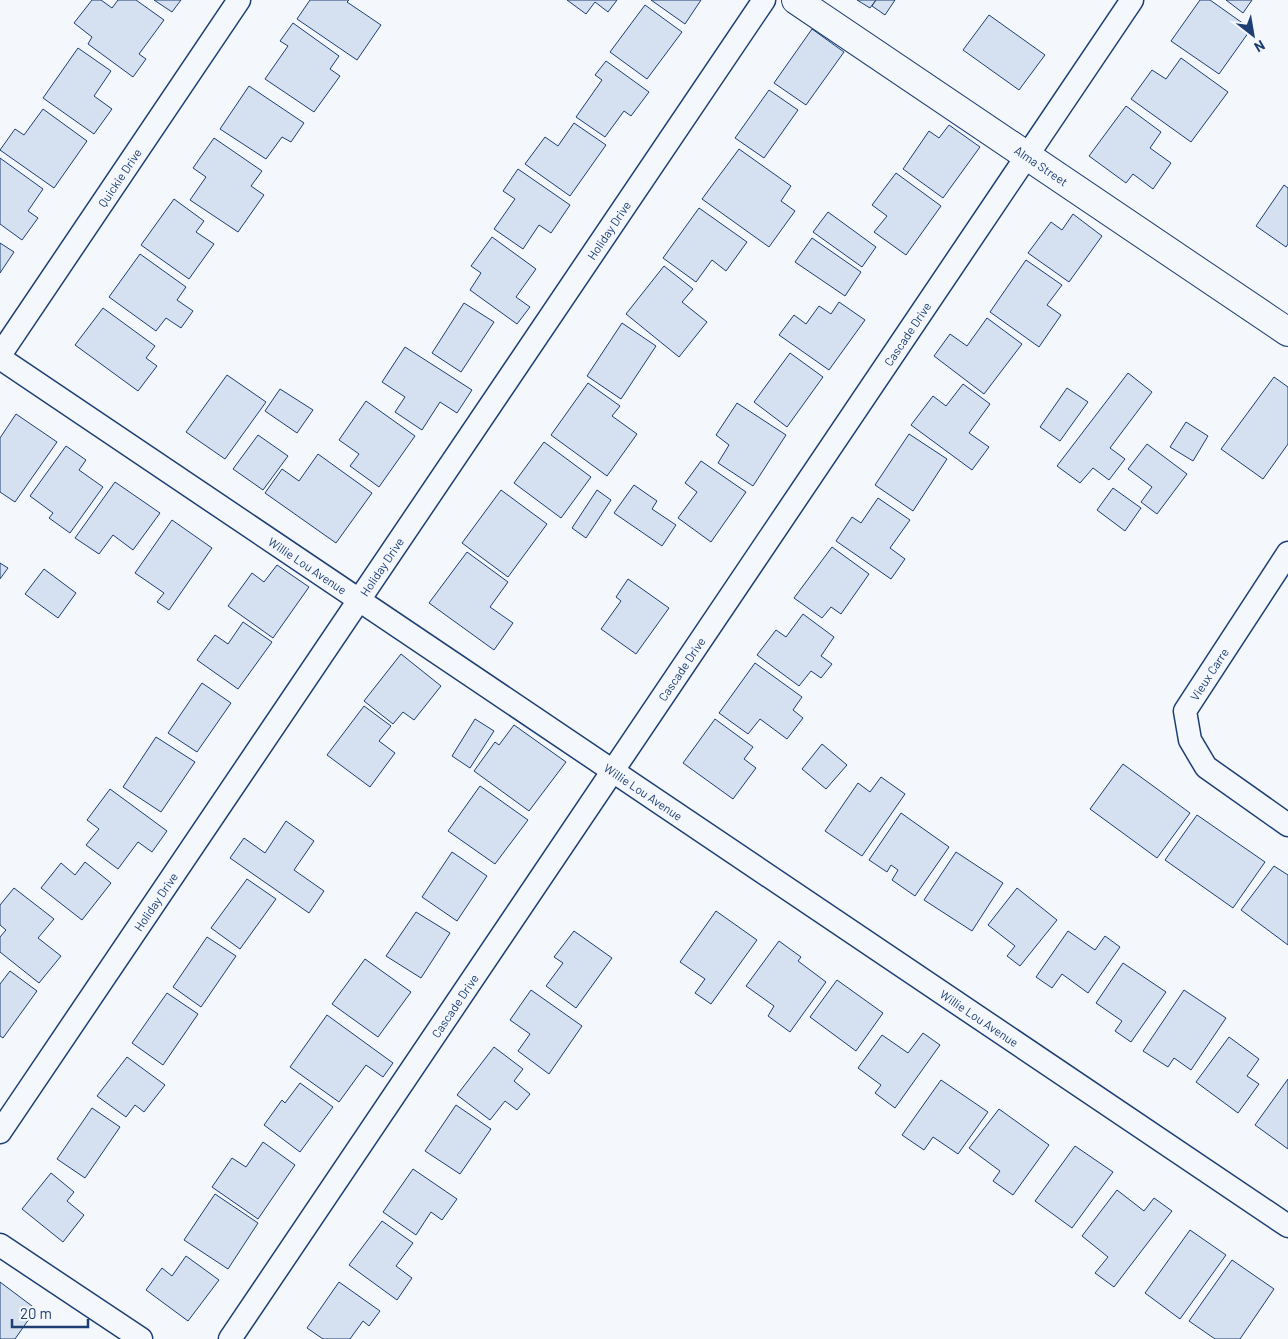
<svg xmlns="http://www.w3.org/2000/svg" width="1288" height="1339" viewBox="0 0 1288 1339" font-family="Barlow,sans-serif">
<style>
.building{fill:#d5e0f0;stroke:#1d3f73}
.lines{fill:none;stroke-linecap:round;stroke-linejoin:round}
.street-casing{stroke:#1d3f73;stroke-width:25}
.secondary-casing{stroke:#1d3f73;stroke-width:30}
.street{stroke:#f4f7fb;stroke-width:22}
.secondary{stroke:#f4f7fb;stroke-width:28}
.labels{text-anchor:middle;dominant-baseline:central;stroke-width:4;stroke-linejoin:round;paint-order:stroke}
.street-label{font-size:12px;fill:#1d3f73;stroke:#f4f7fb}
</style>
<rect width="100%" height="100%" fill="#f4f7fb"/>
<!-- building -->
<g class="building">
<polygon points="92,0 101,0 112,8 118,0 136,0 164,20 139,54 146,59 133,77 88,44 92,37 74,23"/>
<polygon points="154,0 181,0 172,12"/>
<polygon points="310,0 349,0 347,2 381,25 357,60 297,19"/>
<polygon points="567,0 617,0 608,12 595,2 586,14"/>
<polygon points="651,0 701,0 685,24"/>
<polygon points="857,0 876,0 870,8"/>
<polygon points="876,0 895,0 885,15 872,6"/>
<polygon points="1200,0 1210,0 1251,29 1219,74 1171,41"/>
<polygon points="1226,0 1252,0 1243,13"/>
<polygon points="645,5 682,32 647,79 610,52"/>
<polygon points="989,15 1045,55 1019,90 963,50"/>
<polygon points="293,23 339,56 330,69 340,76 314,112 265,79 288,46 280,41"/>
<polygon points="812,29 844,52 806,105 774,83"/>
<polygon points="78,48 111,71 94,96 112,109 94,134 43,98"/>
<polygon points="1181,58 1228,92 1191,142 1131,99 1152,70 1166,79"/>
<polygon points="606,61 649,92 631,116 624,111 605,137 576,117 602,80 595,75"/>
<polygon points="249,86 304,123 291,142 282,137 266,159 220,129"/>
<polygon points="769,90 798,110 764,158 735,138"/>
<polygon points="1126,106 1161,132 1150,148 1171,163 1153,189 1133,174 1126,183 1089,156"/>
<polygon points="43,109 87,141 54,188 0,150 15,129 24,135"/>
<polygon points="574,123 606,145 570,196 525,164 545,137 558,146"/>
<polygon points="949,125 980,147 943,198 903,169 929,131 939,138"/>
<polygon points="214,138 262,171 251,186 264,195 238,232 190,200 206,177 193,168"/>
<polygon points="739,149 791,186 781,201 795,211 769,247 702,199"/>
<polygon points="0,158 43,189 28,211 38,218 22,240 0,224"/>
<polygon points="518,169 570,205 551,233 539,225 523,249 494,229 515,199 503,191"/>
<polygon points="896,173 941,206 906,255 874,232 887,216 872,205"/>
<polygon points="1284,185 1288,188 1288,244 1286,247 1256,226"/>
<polygon points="174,199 204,221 196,232 214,244 189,279 141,245"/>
<polygon points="699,208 747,242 726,271 712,260 696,282 663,258"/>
<polygon points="828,212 876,247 862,267 813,232"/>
<polygon points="1073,214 1102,236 1069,282 1028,253 1051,222 1062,230"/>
<polygon points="492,237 536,269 516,297 530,307 517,324 470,290 481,273 471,266"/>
<polygon points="812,238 861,272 845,296 795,262"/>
<polygon points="0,243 14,252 0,273"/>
<polygon points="140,254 186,287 177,300 193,311 181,328 166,318 156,331 109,297"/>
<polygon points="1026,260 1062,285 1047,305 1061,315 1039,347 990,312"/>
<polygon points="664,266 693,289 682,302 707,322 679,357 626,314"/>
<polygon points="839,302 865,320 829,370 779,335 794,315 806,324 819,306 831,314"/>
<polygon points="464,303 494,322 461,372 432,353"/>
<polygon points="103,308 155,346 146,358 157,366 138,391 75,345"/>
<polygon points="987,318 1022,344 984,394 934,356 950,334 967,346"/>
<polygon points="622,323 656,346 621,399 587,376"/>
<polygon points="405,347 472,390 457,413 440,402 422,430 395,412 405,397 382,382"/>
<polygon points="790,353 823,377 787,427 754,402"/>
<polygon points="1128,373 1152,392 1110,448 1125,459 1109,480 1093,468 1080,483 1057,466"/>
<polygon points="227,375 266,402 225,459 186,432"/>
<polygon points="1274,377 1288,387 1288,444 1263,479 1221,449"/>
<polygon points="588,383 620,406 612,416 637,434 607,476 551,435"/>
<polygon points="963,384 990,404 969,433 989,447 972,470 911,425 933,396 946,406"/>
<polygon points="1067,388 1088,402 1060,441 1040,427"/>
<polygon points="280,389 313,410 297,433 265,411"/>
<polygon points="366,401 415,436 379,487 350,466 359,454 339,440"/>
<polygon points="737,403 786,435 753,486 718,463 729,445 716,435"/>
<polygon points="16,414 57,442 15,502 0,492 0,438"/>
<polygon points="1186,422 1208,436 1193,461 1170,447"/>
<polygon points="909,434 947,459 913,511 875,485"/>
<polygon points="258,435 288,456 263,490 233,469"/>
<polygon points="544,442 591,477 561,518 514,483"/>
<polygon points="1147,444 1187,474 1157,514 1141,502 1152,487 1128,469"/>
<polygon points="66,446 86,460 79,470 103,487 70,533 49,518 53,513 30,496"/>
<polygon points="318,454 372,493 336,543 265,493 282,469 299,481"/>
<polygon points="701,461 746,492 711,542 678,518 697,492 685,483"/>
<polygon points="115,482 160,513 133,550 113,535 99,554 75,538"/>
<polygon points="634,485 657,501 652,509 676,525 662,546 614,513"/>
<polygon points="1113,488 1141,508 1125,531 1097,510"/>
<polygon points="501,490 547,524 508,577 462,543"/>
<polygon points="597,490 611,500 586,538 572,528"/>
<polygon points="878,498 910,520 890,548 905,559 891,579 836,541 852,517 861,523"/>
<polygon points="172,520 212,548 169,610 157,602 164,593 135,573"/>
<polygon points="832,547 869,574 841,614 831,607 822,618 794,598"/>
<polygon points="467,552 508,582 490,607 513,623 494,650 429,603"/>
<polygon points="0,563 8,568 0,579"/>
<polygon points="277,565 309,587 273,638 228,606 252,573 264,582"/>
<polygon points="44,569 76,593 58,618 25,594"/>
<polygon points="628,579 669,608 636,654 601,629 621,601 616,597"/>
<polygon points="803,614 834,637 821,656 832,664 821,678 811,671 799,686 757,655 776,630 786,637"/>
<polygon points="243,622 272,642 238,689 197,660 215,635 228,644"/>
<polygon points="401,654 441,686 414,720 403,712 393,724 364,701"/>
<polygon points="755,663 802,697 793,710 803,718 787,739 760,719 748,734 719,713"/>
<polygon points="202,683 231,703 197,752 168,733"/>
<polygon points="364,706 391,726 379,741 395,753 370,787 327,755"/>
<polygon points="475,719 494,731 470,768 452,756"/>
<polygon points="715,719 753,747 744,759 756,768 733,799 683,763"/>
<polygon points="514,725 566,762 529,811 474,771 495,742 499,745"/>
<polygon points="156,737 195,762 161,812 123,787"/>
<polygon points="822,744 847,765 826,789 802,769"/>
<polygon points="1123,764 1190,813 1157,858 1090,809"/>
<polygon points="881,777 905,794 862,856 825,831 858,783 870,792"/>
<polygon points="480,786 528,820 495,864 448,831"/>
<polygon points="110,789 167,831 152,852 138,842 118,869 86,845 99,829 87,820"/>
<polygon points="901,813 949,847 915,896 892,880 898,870 891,865 887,872 869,860"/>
<polygon points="1197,815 1265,862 1233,908 1165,860"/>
<polygon points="286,821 314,841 294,870 324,891 309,913 230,858 244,838 265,853"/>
<polygon points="452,852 487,876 457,921 422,897"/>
<polygon points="956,852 1003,883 972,931 924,900"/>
<polygon points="85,862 111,883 82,920 41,888 61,863 75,875"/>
<polygon points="1274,866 1288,875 1288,945 1241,910"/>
<polygon points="247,879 276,899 240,949 211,928"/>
<polygon points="14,888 54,919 38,938 61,956 39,983 0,952 0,937 6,930 0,925 0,905"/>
<polygon points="1017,888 1057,920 1020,966 1007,956 1015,946 988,925"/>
<polygon points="716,911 757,940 711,1004 695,993 705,979 680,962"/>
<polygon points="416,912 450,933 421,978 386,956"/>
<polygon points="574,931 612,958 576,1008 546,986 563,963 554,957"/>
<polygon points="1068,931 1095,950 1105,936 1120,947 1088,993 1062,974 1052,988 1036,977"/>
<polygon points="207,937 236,956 201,1007 173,987"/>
<polygon points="779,941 801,957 798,961 826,982 790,1032 768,1016 774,1006 746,986"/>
<polygon points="365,959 411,992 378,1037 332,1004"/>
<polygon points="1123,963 1166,992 1131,1042 1115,1031 1122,1021 1096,1003"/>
<polygon points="10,971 37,991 3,1038 0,1036 0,984"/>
<polygon points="837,980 883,1013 856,1051 810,1017"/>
<polygon points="531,990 582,1026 549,1074 518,1051 530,1034 510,1020"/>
<polygon points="1184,990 1226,1018 1191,1070 1174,1058 1168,1067 1143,1051"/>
<polygon points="167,993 198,1014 163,1065 132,1043"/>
<polygon points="327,1015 393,1063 383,1077 366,1065 339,1102 290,1067"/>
<polygon points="923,1033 940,1045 895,1108 875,1093 881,1085 858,1068 882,1035 908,1053"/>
<polygon points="1229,1037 1259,1059 1247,1076 1259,1084 1238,1113 1196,1082"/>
<polygon points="494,1047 523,1069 514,1081 530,1094 517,1110 505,1101 490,1120 457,1095"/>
<polygon points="127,1057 165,1085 144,1112 135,1105 126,1117 97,1096"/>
<polygon points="1288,1079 1288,1149 1255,1125"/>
<polygon points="941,1080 988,1112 958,1154 933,1137 924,1150 902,1135"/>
<polygon points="300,1083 333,1107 300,1152 264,1125 282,1100 285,1103"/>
<polygon points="456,1105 491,1129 460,1174 425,1151"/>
<polygon points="92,1108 120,1127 85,1178 57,1159"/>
<polygon points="999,1109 1049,1145 1013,1195 993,1181 1000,1171 969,1148"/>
<polygon points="263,1142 295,1165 258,1219 212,1187 232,1158 246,1167"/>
<polygon points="1075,1146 1113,1172 1072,1228 1035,1201"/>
<polygon points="413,1169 457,1199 442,1220 431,1212 416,1235 383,1212"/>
<polygon points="51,1173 74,1192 67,1201 84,1215 63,1242 22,1209"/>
<polygon points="1117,1190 1144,1211 1154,1198 1172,1211 1114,1287 1095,1273 1108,1257 1082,1236"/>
<polygon points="215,1194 258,1223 228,1269 184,1240"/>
<polygon points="382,1221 413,1243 396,1266 412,1278 397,1300 349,1265"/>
<polygon points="1190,1230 1226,1255 1180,1319 1145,1293"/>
<polygon points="186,1256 219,1280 188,1321 146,1290 162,1268 172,1276"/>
<polygon points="1232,1260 1274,1289 1240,1339 1215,1339 1189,1321"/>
<polygon points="0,1282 36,1309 15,1339 0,1339"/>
<polygon points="339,1282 380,1311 369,1326 363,1321 350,1339 323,1339 307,1328"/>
</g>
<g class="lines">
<defs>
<g id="street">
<path id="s1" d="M0,355L239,0"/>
<path id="s2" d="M0,358L1288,1226"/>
<polyline points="1288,553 1185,711 1190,740 1206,767 1288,825"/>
<path id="s3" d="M0,1132L764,0"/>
<polyline points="0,1245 141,1339"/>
<path id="s4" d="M230,1339L1132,0"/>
</g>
<g id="secondary">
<path id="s5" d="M796,0L1288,332"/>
</g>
</defs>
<!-- street casing -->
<use href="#street" class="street-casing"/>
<!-- secondary casing -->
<use href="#secondary" class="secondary-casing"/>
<!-- street -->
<use href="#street" class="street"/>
<!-- secondary -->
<use href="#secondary" class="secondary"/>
</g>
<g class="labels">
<!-- street labels -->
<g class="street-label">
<text stroke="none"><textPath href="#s5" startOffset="296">Alma Street</textPath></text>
<text stroke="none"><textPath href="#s1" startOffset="214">Quickie Drive</textPath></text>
<text stroke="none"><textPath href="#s3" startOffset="1088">Holiday Drive</textPath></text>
<text stroke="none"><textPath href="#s4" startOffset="1212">Cascade Drive</textPath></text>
<text stroke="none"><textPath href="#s2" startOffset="371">Willie Lou Avenue</textPath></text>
<text stroke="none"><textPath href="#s3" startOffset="682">Holiday Drive</textPath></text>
<text stroke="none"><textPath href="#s4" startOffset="808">Cascade Drive</textPath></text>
<text transform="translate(1209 674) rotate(-57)">Vieux Carre</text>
<text stroke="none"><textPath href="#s2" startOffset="776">Willie Lou Avenue</textPath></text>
<text stroke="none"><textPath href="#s3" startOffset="278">Holiday Drive</textPath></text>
<text stroke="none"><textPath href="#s4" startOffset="402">Cascade Drive</textPath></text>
<text stroke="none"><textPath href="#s2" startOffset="1181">Willie Lou Avenue</textPath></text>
</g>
</g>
<!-- north arrow -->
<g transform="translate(1253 35) rotate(149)" stroke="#f4f7fb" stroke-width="4" paint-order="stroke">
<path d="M0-4L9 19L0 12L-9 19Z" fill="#1d3f73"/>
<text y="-8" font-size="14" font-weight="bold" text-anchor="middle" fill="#1d3f73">N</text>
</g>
<!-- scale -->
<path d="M12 1319v8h76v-8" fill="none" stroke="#1d3f73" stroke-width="2.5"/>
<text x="20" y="1319" font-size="15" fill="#1d3f73" stroke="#f4f7fb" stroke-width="4" paint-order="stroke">20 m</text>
</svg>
